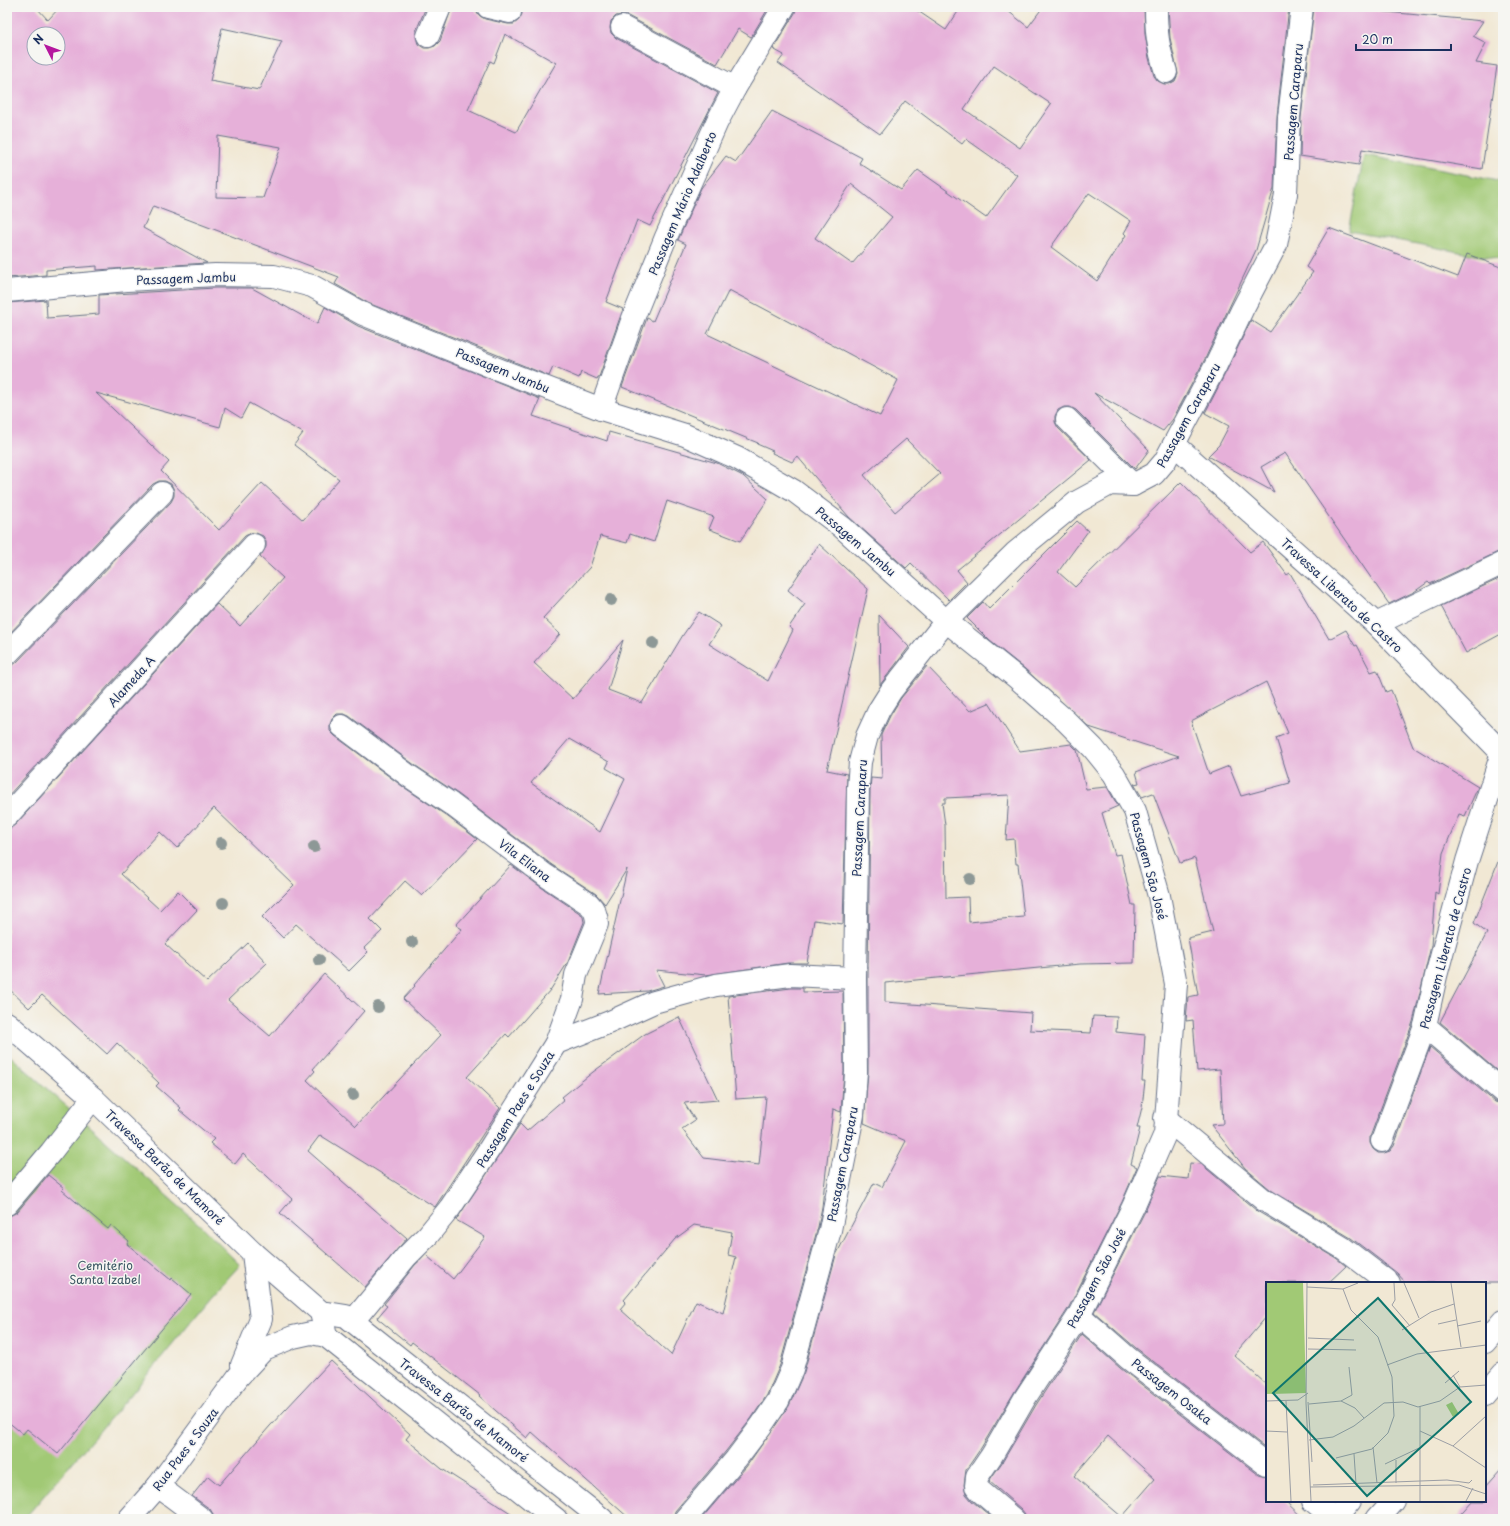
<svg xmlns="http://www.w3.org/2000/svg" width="1510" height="1526" viewBox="0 0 1510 1526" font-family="'Playpen Sans',sans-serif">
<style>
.green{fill:#a1c975;stroke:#5e7c6a}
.building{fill:#e6b0d9;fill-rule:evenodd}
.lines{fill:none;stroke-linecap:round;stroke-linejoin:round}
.minor-casing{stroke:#667087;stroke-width:24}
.minor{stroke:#fff;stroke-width:22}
.tree{fill:#8d9896}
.labels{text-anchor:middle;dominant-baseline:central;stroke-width:3;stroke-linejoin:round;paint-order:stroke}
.street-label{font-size:12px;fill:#1b2f5e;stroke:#f6f6f2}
.park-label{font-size:12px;fill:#3c5664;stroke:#f6f6f2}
.inset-road{fill:none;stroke:#9b9ea5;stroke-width:1}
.view{fill:#0f766e;fill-opacity:0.15;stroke:#0f766e;stroke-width:2}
.inset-edge{fill:none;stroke:#1b2f5e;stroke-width:2}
</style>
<rect width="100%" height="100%" fill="#f6f6f2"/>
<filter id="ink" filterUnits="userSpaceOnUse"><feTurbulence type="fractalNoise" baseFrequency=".025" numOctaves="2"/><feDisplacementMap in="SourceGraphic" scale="8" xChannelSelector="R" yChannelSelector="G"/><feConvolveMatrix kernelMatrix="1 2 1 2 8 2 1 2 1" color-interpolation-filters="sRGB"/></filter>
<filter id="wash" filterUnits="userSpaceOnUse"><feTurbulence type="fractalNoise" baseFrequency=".012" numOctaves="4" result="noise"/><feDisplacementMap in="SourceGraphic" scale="16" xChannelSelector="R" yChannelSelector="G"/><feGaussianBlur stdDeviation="0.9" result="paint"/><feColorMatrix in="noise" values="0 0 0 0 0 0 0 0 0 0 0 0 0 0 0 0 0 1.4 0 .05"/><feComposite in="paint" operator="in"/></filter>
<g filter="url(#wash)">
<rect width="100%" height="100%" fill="#f1e8d4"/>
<!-- green -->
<g class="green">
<polygon points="1364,155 1503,182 1503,249 1501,260 1349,231"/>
<polygon points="7,1053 202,1227 240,1265 210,1298 133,1392 24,1519 7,1519"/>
</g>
<g id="blocks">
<!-- building -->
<g class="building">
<path d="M7,7H36L48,20L60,7H426L416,31V37L418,44L424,48H429L435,46L440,41L452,7H476V11L480,16L485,19L508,24H514L519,20L522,14L521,7H769L751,37L738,29L717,64L628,16L622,15L616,16L611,21L610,28L611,33L616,38L718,93L650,226L637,220L606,302L623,309L599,377H598L597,379L581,372L579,378L553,367L549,376L500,356L368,303L335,284L339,277L153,206L143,228L207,263L97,270V266L46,270V275L7,278ZM222,28L282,41L259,90L210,81ZM34,34H58V58H34ZM505,34L556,63L516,132L468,110L490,61L494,63ZM218,136L281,147L263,198L216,197Z"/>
<path d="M796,7H912L946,30L961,7H1003L1028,27L1043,7H1144L1145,34L1149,58L1154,76L1158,81L1164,84H1169L1175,81L1178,74L1170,38L1168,7H1289L1277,116L1274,188L1256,250L1205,359L1173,419L1163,431L1094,393L1149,450L1135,469L1076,410L1070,407H1064L1058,410L1055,416V422L1058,428L1091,460L957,570L967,582L949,600L911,563L906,568L849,517L797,456L792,462L772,453L773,451L757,444L758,443L622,387L647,318L653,321L686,244L678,240L701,188L726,156L736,162L772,111L862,158L859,163L901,190L918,170L986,218L1017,175L966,139L962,144L905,101L880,134L778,63L784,55L773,49L795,13ZM994,66L1051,104L1020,148L964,109ZM851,184L892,217L852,264L815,238ZM1089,193L1131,221L1124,233L1126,235L1097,281L1051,247ZM729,290L898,380L880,416L707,334ZM906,439L940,474L895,512L864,475Z"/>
<polygon points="1314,7 1333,7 1483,21 1473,36 1486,43 1476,63 1497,66 1482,169 1362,149 1359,165 1300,156 1301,118"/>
<polygon points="1329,228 1458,277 1467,254 1503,268 1503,551 1498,552 1430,584 1428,582 1414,592 1389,604 1285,453 1261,467 1274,492 1208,456 1219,445 1229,426 1205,413 1227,370 1251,320 1270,332 1313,272 1306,267"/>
<path d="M215,288H252L317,324L325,307L358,326L540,399L533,416L607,441L609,432L717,463L743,476L768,499L740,541L709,529L714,517L667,501L654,542L630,534L627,543L600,536L590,567L543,618L560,634L534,663L573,699L623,640L608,690L642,703L683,635L699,612L721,626L709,644L768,681L793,630L789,627L805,604L788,590L819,544L868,589L827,770L847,774L843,924L814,920L807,963H788L706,975L656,970L664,986L647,991L599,994L627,869L605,904L596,894L552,865L458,794L416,766L349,716L344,714H337L332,719L330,724V731L335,736L402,786L444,814L477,839L422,896L405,881L370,919L382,931L364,948L368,952L349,971L296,924L283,938L262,917L294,885L214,808L177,848L160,832L121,874L160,910L178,891L197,910L165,944L207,982L248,943L267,963L228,1000L270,1036L324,974L364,1011L313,1069L315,1071L307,1080L356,1126L441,1035L403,999L415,986L414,985L462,929L456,925L511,865L538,885L581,914L583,917L584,922L568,962L551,989L509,1037L506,1034L467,1077L500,1108L435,1207L320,1135L308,1151L407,1238L365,1287L280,1213L292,1199L243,1154L235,1164L210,1143L214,1139L179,1110L181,1108L156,1086L159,1083L117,1043L107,1054L42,995L29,1008L7,987V828H11L16,824L217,604L240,626L283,578L260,557L266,547V542L263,536L256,533H251L245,536L7,797V666H11L16,663L171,502L174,496V490L171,484L165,481H159L153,484L7,636V303L46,300L47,318L99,314V295ZM96,393L220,427L225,408L241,418L249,403L303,433L294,445L339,479L303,520L262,483L219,530L161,471L169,462ZM569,739L609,762L606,768L625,779L600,832L531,783Z"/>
<path d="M1181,482L1250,552L1263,542L1287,575L1290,573L1329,639L1346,630L1355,646L1357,645L1371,672L1377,670L1386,692L1391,690L1413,747L1478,787L1465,816L1459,814L1443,853L1438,894L1435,892L1431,946L1413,1022L1370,1137V1143L1373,1149L1378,1153H1384L1390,1151L1394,1146L1430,1047L1495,1102L1503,1104V1283H1406L1397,1273L1351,1238L1271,1190L1245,1168L1211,1125L1223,1124L1220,1069L1197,1071L1193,1020L1186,1021L1188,997L1198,995L1188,938L1213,932L1195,858L1180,863L1153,793L1142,797L1134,784L1139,783L1136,772L1179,756L1089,727L1025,669L990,641L967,618L983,602L989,609L1077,521L1088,531L1058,572L1075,587ZM1266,682L1288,733L1276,738L1290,783L1241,796L1229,766L1209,774L1191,721Z"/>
<polygon points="1503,577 1503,633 1466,653 1441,606"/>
<polygon points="879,615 909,647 880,685"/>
<path d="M927,666L970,711L989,703L1020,751L1071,744L1077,750L1086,789L1107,787L1118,806L1102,813L1115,855L1121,854L1132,905H1135L1134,963L1080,964L885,983V1002L1031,1013L1030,1030L1091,1033L1093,1016L1117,1017L1116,1032L1145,1035L1142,1081H1145L1142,1107L1137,1128H1140L1131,1164L1137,1167L1122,1202L1068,1309L1015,1391L981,1448L966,1470L964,1485L966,1494L972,1501L994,1519H701L746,1467L789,1406L804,1372L836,1255L874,1183L882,1187L906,1141L864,1123L868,1072V978L870,789L871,778L882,779L881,735L890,716L901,698ZM1009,795L1006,840L1014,839L1016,864H1018L1024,917L969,922L968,897L946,898L945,825L942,803H945V798Z"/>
<polygon points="1501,854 1503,854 1503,1076 1440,1022 1487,933 1474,923"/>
<path d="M791,988H803V992L843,991L844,1072L841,1112L833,1109L822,1207L818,1227L780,1365L767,1395L751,1419L726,1451L675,1511L673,1519H630L532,1432L527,1438L479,1396L480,1395L412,1342L410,1345L377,1318L387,1306L384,1304L415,1265L426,1255L453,1279L485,1237L456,1220L520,1124L527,1131L564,1099L562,1097L593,1072L645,1034L679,1017L718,1100L684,1103L695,1120L682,1129L704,1158L759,1165L766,1097L736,1099L728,996ZM694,1225L732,1232L728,1255L736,1257L723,1313L696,1301L671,1355L620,1309L626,1302L624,1300L675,1239Z"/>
<polygon points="1190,1163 1201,1164 1257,1211 1336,1258 1346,1266 1328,1283 1267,1283 1267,1316 1234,1355 1267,1385 1267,1449 1136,1348 1094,1312 1144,1213 1160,1176 1188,1179"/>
<polygon points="48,1175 64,1188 62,1190 108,1229 111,1225 129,1241 127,1244 171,1280 172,1278 191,1294 58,1454 27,1429 23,1434 7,1421 7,1217 17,1212"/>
<path d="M1082,1334L1120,1368L1259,1475L1267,1477V1501H1285L1304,1519H1025V1514L1021,1509L989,1481L1003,1461L1036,1405ZM1108,1436L1155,1479L1122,1517L1074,1476Z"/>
<polygon points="331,1361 410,1434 406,1439 442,1469 520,1519 214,1519 213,1514 210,1509 192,1496 208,1476 219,1485 270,1426"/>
<polygon points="1503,1467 1503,1519 1456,1519 1472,1501 1485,1501 1485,1487"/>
</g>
</g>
</g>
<g filter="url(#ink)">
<use href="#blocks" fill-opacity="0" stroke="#667087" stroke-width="1"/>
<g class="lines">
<defs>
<g id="minor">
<polyline points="488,7 510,12"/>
<path d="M1156,7C1156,33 1158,47 1166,72"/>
<polyline points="622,27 735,88"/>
<polyline points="428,36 440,7"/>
<polyline points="7,291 127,280 215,275 274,276 312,286 363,314 495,368 601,409 685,435 737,458 794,491 842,527 946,621 1017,678 1066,721 1093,748 1114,774 1135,811 1159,896 1176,984 1165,1134 1133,1207 1079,1315 1025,1398 992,1455 977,1477 976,1486 980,1491 1013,1519"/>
<polyline points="601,409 632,321 666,237 717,122 735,88 784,7"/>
<polyline points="1067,419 1133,485"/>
<polyline points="1174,444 1376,624 1503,754"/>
<polyline points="1376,624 1503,563"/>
<polyline points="7,654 162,493"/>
<path d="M342,726L409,776L451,804L545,875L589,904C595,910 597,915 597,924L576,975L572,999L556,1043"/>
<polyline points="7,816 254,545"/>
<polyline points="7,1023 93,1098 253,1253 321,1312 346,1316 602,1519"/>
<polyline points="1425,1026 1503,1092"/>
<polyline points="1165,1118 1264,1200 1343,1248 1389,1283"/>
<polyline points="1382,1141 1425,1026 1436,976 1467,861 1502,753"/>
<polyline points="7,1204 51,1152 93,1098"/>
<polyline points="321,1312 326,1336 556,1519"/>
<polyline points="1079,1315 1128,1358 1267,1465"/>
<polyline points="353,1321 406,1257 428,1235 450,1208 490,1148 556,1043 610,1022 654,1002 716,985 790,975 855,978"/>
<polyline points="1485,1342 1503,1321"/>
<polyline points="242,1365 261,1319 253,1253"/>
<polyline points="1485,1395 1503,1374"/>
<polyline points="158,1486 202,1519"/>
<polyline points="1313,1501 1335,1519"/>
<polyline points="129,1519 158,1486 238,1377 264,1349 293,1337 311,1333 326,1336"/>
<polyline points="685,1519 736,1459 761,1426 778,1401 792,1369 830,1230 853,1115 856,1072 855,978 858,788 860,762 867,736 879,710 891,691 946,621 1015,553 1077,502 1110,484 1133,485 1154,474 1165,461 1216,365 1242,310 1276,245 1286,194 1289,117 1302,7"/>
<polyline points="1335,1519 1350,1501"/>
<polyline points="1377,1519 1393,1501"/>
</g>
</defs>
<!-- minor casing -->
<use href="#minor" class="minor-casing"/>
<!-- minor -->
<use href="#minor" class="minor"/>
</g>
<!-- trees -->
<g class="tree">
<circle cx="611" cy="600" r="6"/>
<circle cx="653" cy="643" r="6"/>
<circle cx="221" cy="843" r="6"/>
<circle cx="314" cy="847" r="6"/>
<circle cx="970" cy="879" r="6"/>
<circle cx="223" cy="903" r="6"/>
<circle cx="412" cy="942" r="6"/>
<circle cx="319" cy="960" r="6"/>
<circle cx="378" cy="1007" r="6"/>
<circle cx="353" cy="1095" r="6"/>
</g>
</g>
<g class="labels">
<!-- street labels -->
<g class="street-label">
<text transform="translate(1293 102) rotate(-85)">Passagem Caraparu</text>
<text transform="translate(682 203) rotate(-67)">Passagem Mário Adalberto</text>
<text transform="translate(186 278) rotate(-2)">Passagem Jambu</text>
<text transform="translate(503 370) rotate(22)">Passagem Jambu</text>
<text transform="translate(1188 415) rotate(-61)">Passagem Caraparu</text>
<text transform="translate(856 541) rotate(40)">Passagem Jambu</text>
<text transform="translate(1342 595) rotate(43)">Travessa Liberato de Castro</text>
<text transform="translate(131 681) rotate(-48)">Alameda A</text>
<text transform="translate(859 818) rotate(-87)">Passagem Caraparu</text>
<text transform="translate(525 860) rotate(37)">Vila Eliana</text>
<text transform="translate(1149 866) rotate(75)">Passagem São José</text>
<text transform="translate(1445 948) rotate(-75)">Passagem Liberato de Castro</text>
<text transform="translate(515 1109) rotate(-58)">Passagem Paes e Souza</text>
<text transform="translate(842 1164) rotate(-79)">Passagem Caraparu</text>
<text transform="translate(165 1167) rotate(44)">Travessa Barão de Mamoré</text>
<text transform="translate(1096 1278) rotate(-62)">Passagem São José</text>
<text transform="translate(1172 1391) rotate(38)">Passagem Osaka</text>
<text transform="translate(464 1410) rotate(38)">Travessa Barão de Mamoré</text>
<text transform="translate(185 1449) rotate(-53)">Rua Paes e Souza</text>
</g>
<!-- park labels -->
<g class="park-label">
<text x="105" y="1265">Cemitério<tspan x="105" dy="14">Santa Izabel</tspan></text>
</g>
</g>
<!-- overview -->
<g transform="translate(1266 1282)">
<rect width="220" height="220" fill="#f1e8d4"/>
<path d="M0,1H37L40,111L0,112ZM186,120L193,132L187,135L180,123Z" fill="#a1c975"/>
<path class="inset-road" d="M41,1L40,121L45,219M128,1L129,18L126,23L144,44M138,1L153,36M185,1L195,65M41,5L77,7L92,1M172,42L190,38M191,44L215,39M136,48L165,30L188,22M42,56L88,58M42,67L90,68M121,83L151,72L220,63M187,93L194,105M179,101L193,89M0,119L32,118L42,111M20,119L25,219M75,119L86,113L83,85M42,120L46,180M43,122L75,119L89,126L98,136M0,149L21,150M154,149L187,164L220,186M43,158L67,155L88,144L118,121L137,120L152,125L174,119L194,105L220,103M187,164L220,134M107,165L111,201M88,172L90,202M70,176L106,167L122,151L128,134L126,95L112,55L85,28L77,7M130,178V201M119,182L153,166M47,203L181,198L203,201L206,198M44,205L193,203L220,212M154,219V124M200,219L207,206"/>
<path class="view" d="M112,16L205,120L101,214L7,111Z"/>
<rect width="220" height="220" class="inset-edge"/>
</g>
<!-- margin -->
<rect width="1510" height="1526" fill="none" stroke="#f6f6f2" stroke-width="24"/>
<!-- north arrow -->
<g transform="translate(46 46) rotate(312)"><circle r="19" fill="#f6f6f2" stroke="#9ea6b7"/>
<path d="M0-3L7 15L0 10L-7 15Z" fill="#b5179e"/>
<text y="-6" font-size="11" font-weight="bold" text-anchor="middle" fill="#1b2f5e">N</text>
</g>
<!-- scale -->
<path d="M1356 44v6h95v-6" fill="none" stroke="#1b2f5e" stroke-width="2"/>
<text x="1362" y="44" font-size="12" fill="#1b2f5e" stroke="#f6f6f2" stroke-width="3" paint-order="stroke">20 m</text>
</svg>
